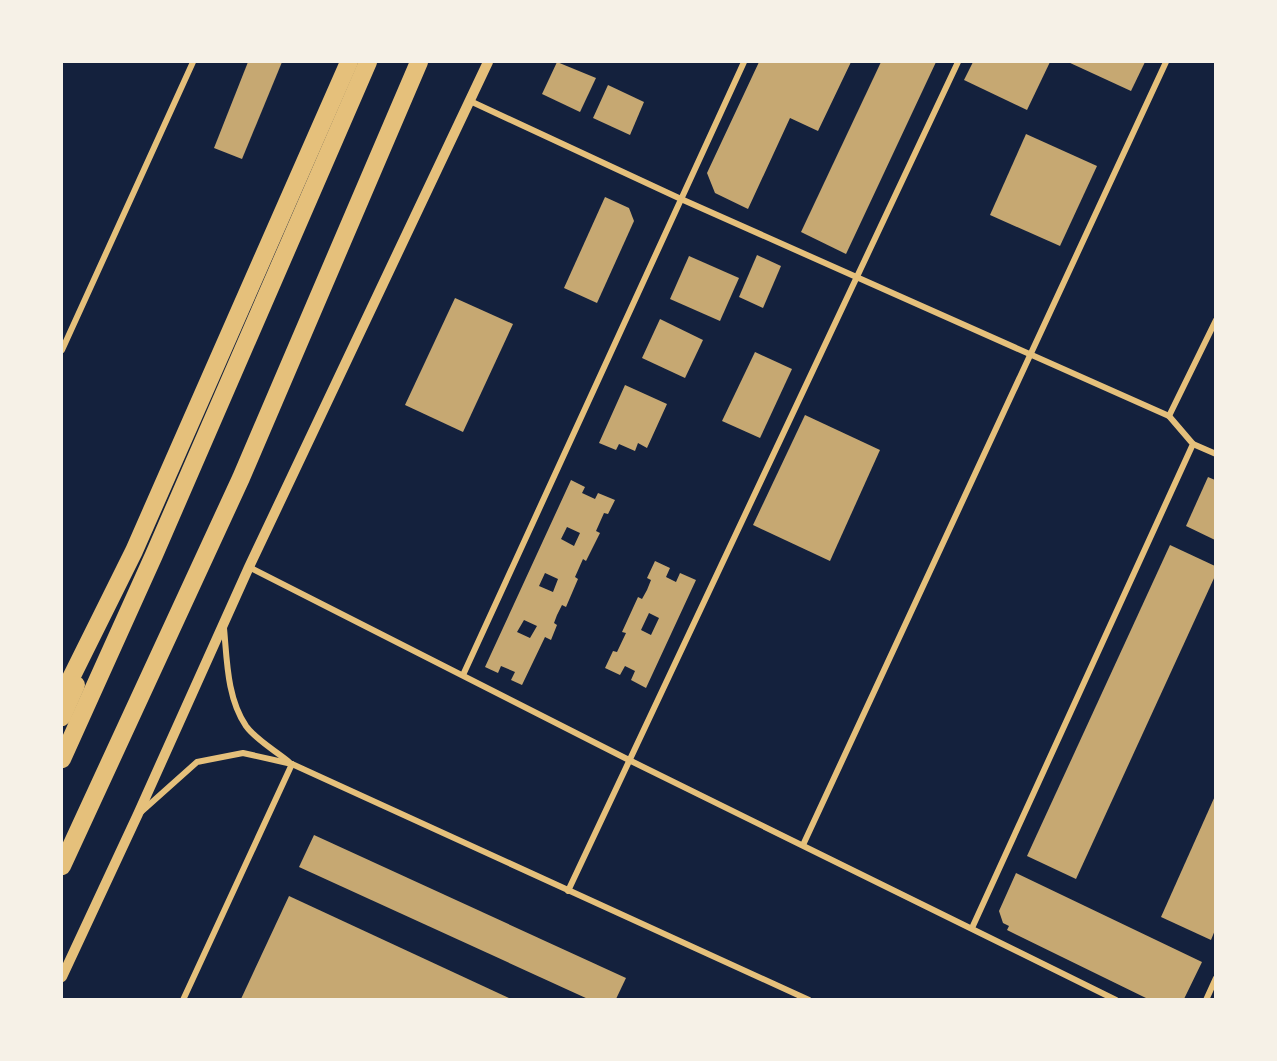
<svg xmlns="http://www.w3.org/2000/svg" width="1277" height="1061" viewBox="0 0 1277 1061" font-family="Figtree,sans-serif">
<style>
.building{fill:#c6a872;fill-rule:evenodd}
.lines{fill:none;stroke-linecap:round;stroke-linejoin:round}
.minor{stroke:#e5c07b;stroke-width:6}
.tertiary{stroke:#e5c07b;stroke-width:10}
.motorway{stroke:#e5c07b;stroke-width:18}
</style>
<rect width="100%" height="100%" fill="#14213d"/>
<!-- building -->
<g class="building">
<polygon points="248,62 282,62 242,159 214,148"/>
<polygon points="557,62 596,78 580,112 542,94"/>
<polygon points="759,62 851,62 818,131 790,118 748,209 715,193 707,173"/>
<polygon points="881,62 936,62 846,254 801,232"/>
<polygon points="973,62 1050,62 1027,110 964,80"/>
<polygon points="1068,62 1145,62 1131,91"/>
<polygon points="608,85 644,102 630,135 593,118"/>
<polygon points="1026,134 1097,166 1060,246 990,215"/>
<polygon points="605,197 629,208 634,221 597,303 564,288"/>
<polygon points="757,255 781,266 763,308 739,297"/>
<polygon points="689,256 739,278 720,321 670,299"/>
<polygon points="455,298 513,324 463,432 405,405"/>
<polygon points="660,319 703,340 685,378 642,358"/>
<polygon points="755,352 792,369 760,438 722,421"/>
<polygon points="625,385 667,404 647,448 638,443 635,451 619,444 616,450 599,443"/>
<polygon points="805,415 880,450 830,561 753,525"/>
<polygon points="1208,477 1215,480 1215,540 1186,526"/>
<path d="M571,480L585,487L582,493L595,499L598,493L615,500L608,514L604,513L596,531L600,533L586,561L583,559L575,577L578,579L566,607L562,605L557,615L554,623L557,625L551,640L545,637L522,685L511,680L515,672L501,666L498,673L485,667ZM567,527L580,533L574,546L561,539ZM545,573L558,579L553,592L539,586ZM524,620L537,626L530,638L517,632Z"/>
<polygon points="1170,545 1215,566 1215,576 1076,879 1027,856"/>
<path d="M655,561L670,568L666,577L676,582L680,573L696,580L646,688L631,680L635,671L625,666L620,675L605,668L613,651L617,652L626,633L622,632L638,597L642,599L647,590L651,580L647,578ZM649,613L659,618L651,635L641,630Z"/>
<polygon points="1215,796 1215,930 1211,940 1161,917"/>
<polygon points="314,835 626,978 616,999 588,999 299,867"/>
<polygon points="1016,873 1202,962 1184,999 1148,999 1007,930 1009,926 1003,923 999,911"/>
<polygon points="289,896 511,999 241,999"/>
</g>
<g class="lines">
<!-- minor -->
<g class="minor">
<polyline points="470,101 681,199 1169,416 1193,444 972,928"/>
<polyline points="62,350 193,62"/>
<polyline points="1169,416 1216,320"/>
<polyline points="1193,444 1216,454"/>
<polyline points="249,567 629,760 1116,1000"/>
<path d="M224,628C227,660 227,698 246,726C256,740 276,751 289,762"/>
<polyline points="463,675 744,62"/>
<polyline points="141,812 197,762 243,753 292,764 809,1000"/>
<polyline points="803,845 1166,62"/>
<polyline points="568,891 958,62"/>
<polyline points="183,1000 292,764"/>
<polyline points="1206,1000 1216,978"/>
</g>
<!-- tertiary -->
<polyline class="tertiary" points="62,977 138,814 249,567 488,62"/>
<!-- motorway -->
<g class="motorway">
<polyline points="62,696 134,551 349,62"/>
<polyline points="62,717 76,685"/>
<polyline points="62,759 154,555 368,62"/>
<polyline points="62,866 241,478 419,62"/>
</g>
</g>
<!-- border -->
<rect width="1277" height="1061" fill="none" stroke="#f6f1e7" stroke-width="126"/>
</svg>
